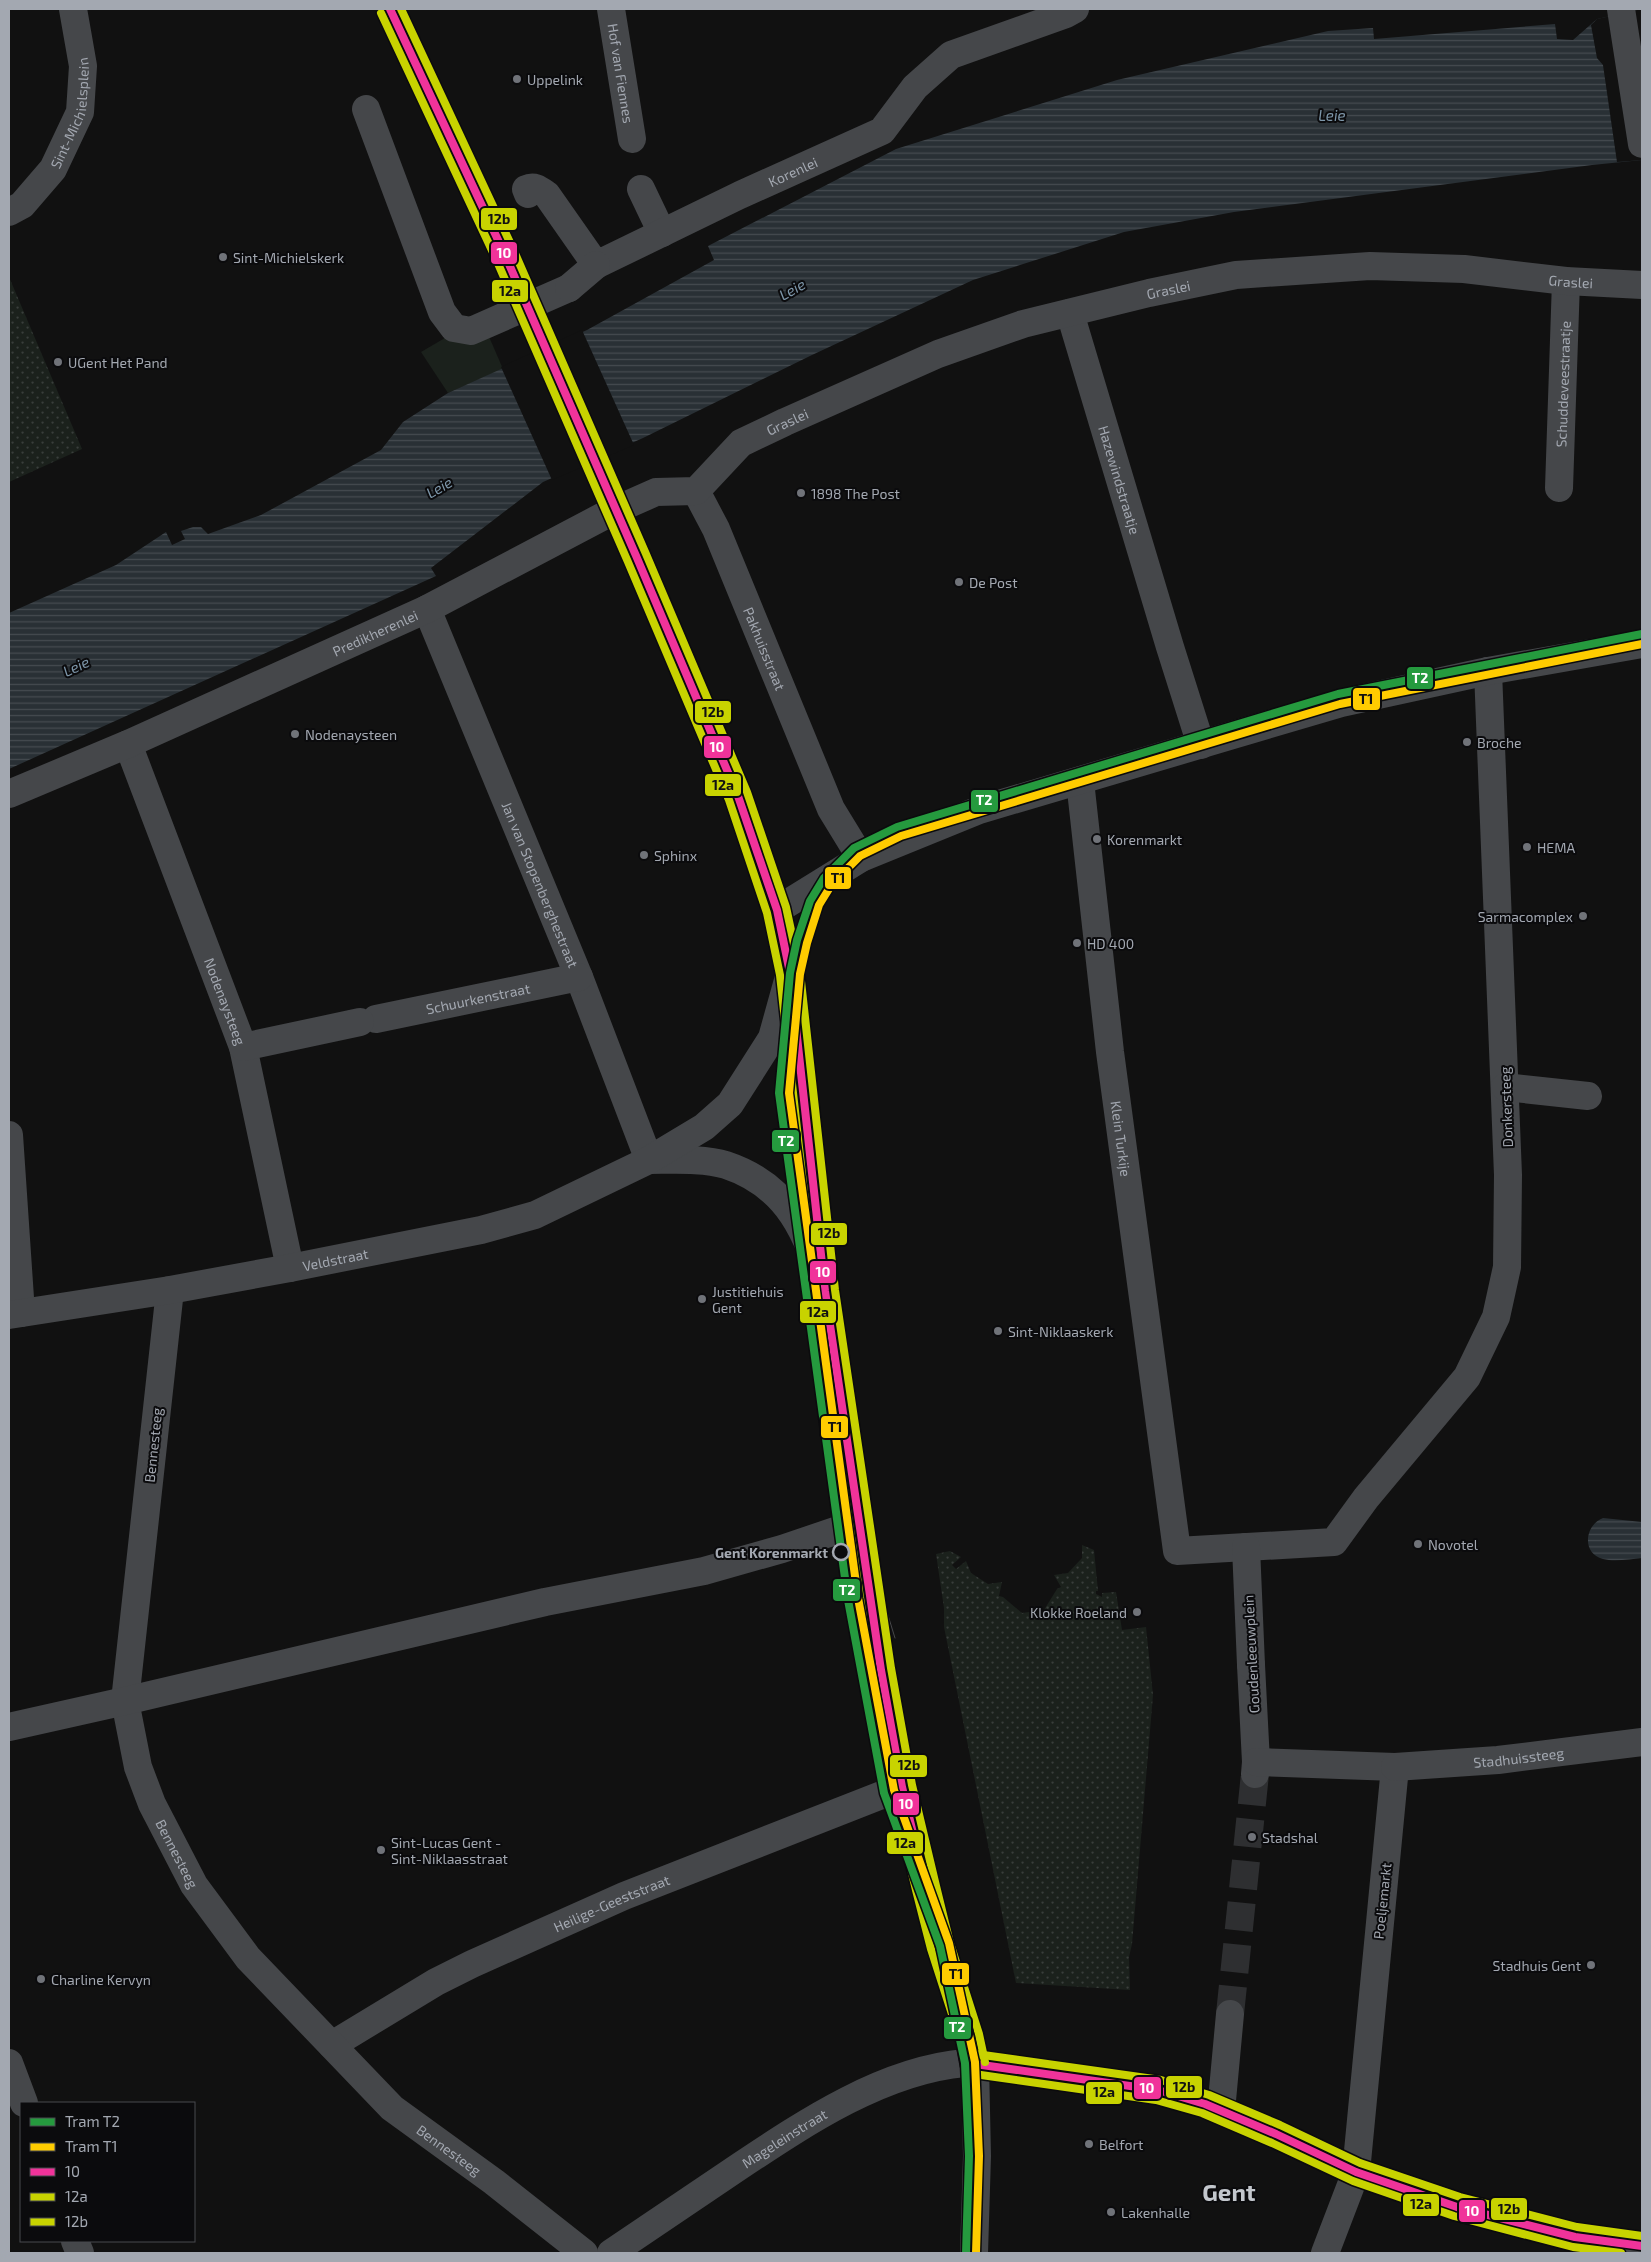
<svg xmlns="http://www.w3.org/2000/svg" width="1651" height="2262" viewBox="0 0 1651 2262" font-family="'Exo 2',sans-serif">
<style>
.grass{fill:#1b211c}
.park{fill:url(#park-dots)}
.water{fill:url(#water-rules)}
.pier{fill:#111}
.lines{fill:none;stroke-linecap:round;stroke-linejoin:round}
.pedestrian-tunnel{stroke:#2e2f31;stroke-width:28;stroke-dasharray:28 14;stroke-linecap:butt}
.pedestrian{stroke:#45474a;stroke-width:28}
.minor{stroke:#45474a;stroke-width:28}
.tertiary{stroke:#45474a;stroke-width:28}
.tram{stroke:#47484a;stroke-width:1}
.minor-bridge{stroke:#45474a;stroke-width:28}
.bus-1-casing{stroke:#0b0b0d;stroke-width:11}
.bus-2-casing{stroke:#0b0b0d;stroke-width:11}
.bus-3-casing{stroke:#0b0b0d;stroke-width:11}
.bus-1{stroke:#f0339a;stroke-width:8}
.bus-2{stroke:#c8d300;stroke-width:8}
.bus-3{stroke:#c8d300;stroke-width:8}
.tram-1-casing{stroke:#0b0b0d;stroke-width:11}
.tram-2-casing{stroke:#0b0b0d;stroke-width:11}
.tram-1{stroke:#259a3e;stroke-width:8}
.tram-2{stroke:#fc0;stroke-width:8}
.poi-dot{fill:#707379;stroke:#0b0b0d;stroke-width:2}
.stop-dot{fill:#0b0b0d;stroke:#a3a8b1;stroke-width:2.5}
.labels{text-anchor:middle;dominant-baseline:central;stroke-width:4;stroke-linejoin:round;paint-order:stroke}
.street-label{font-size:14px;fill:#a3a8b1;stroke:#0b0b0d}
.poi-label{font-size:14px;fill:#a3a8b1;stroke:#0b0b0d;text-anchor:start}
.stop-label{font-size:14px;font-weight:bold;fill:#a3a8b1;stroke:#0b0b0d;text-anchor:end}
.water-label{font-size:15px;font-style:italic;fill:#7d96a9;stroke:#0b0b0d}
.town-label{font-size:24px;font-weight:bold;fill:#c3c7cd;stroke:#0b0b0d}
.line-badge{stroke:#0b0b0d;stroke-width:2}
.badge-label{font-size:14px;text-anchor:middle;font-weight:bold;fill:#fff}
.pale-badge-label{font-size:14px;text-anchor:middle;font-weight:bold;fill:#111}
</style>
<defs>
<pattern id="park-dots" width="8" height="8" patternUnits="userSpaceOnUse" patternTransform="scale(1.25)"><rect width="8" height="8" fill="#1b211c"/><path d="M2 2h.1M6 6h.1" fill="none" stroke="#393e3b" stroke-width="1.8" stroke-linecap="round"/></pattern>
<pattern id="water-rules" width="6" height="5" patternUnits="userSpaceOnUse" patternTransform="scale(1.25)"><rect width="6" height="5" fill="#293035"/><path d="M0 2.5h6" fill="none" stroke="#454b50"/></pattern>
</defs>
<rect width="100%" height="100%" fill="#111"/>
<!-- grass -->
<polygon class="grass" points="487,332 503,369 448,393 421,352 450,335"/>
<!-- park -->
<g class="park">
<polygon points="9,277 82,449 9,482"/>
<polygon points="1082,1545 1094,1550 1098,1591 1096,1591 1096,1594 1102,1597 1102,1593 1116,1592 1122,1630 1146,1627 1153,1695 1132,1944 1129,1957 1130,1990 1016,1983 944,1627 944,1608 936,1554 950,1551 961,1557 952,1565 956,1569 966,1561 971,1573 988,1584 1002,1582 999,1596 1003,1597 1022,1613 1044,1610 1057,1589 1061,1587 1054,1575 1068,1573 1082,1558"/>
</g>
<!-- water -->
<g class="water">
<polygon points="1642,9 1642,160 1592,165 1234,212 1124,232 973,280 812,355 643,438 543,482 431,568 436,576 9,769 9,613 116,565 166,532 172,545 185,539 181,531 193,527 201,527 208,534 261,515 381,450 403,422 448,393 587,330 714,260 708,246 896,149 1117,80 1328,31 1373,28 1374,39 1555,24 1557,39 1573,40 1597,19"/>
<path d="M1603,1518L1642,1522V1558C1630,1559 1615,1562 1603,1559C1581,1553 1585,1525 1603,1518Z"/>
</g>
<!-- pier -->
<g class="pier">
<polygon points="1642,9 1642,160 1617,162 1603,65 1597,58 1591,25 1597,19"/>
<polygon points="582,330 634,445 552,480 501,367"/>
</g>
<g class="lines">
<!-- pedestrian-tunnel -->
<polyline class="pedestrian-tunnel" points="1230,2014 1255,1774"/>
<!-- pedestrian -->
<g class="pedestrian">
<polyline points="366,109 442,312 454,328 471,331 569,288"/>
<polyline points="790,973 825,1291 870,1607 902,1787 940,1946"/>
<polyline points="1251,1665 1256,1762 1255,1774"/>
<path id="s1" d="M332,2045L436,1982L472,1964L624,1896L902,1787"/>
<polyline points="1221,2111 1230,2014"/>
</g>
<!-- minor -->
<g class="minor">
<polyline points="390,9 510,267"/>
<path id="s2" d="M611,9L632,139"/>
<polyline points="1621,9 1642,144"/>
<polyline points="641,189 662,233"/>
<path id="s3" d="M528,194L526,189C535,185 540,190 547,195L596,265L740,195L882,131L915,87L951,55L1066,14L1075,9"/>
<polyline points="569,288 596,265"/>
<path id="s4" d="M1070,313L1170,647L1201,745"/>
<path id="s5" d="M1559,488L1566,281"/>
<path id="s6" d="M696,491L716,529L831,809L861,858"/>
<path id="s7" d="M427,609L579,977L649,1160"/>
<path id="s8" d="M128,744L243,1047L290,1268"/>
<path id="s9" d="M1080,781L1110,1052L1177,1551L1334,1542L1366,1498L1467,1377L1496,1317L1507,1267L1508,1175L1488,671"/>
<path id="s10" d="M9,794L128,744L427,609L613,511L656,492L696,491L741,443L785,422L938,354L1023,324L1149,293L1236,275L1370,266L1464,269L1566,281L1642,285"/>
<polyline points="777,910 861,858 979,810 1341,703 1488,671 1642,644"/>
<path id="s11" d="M376,1019L579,977"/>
<polyline points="243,1047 360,1022"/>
<polyline points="1505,1087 1588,1096"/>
<polyline points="9,1135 21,1313"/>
<path d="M649,1160C672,1160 704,1158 726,1165C789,1186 807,1233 825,1291"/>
<path id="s12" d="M170,1290L125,1701L138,1767L152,1804L194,1885L248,1958L392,2108L494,2182L584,2253"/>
<path id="s13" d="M9,1315L170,1290L290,1268L481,1230L535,1215L649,1160L704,1127L730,1104L772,1038L790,973L777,910L738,796L632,548"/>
<polyline points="1246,1547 1251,1665"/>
<polyline points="9,1727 125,1701 545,1602 704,1571 782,1549 838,1530 857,1515"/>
<polyline points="1256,1762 1395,1767 1356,2172 1325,2253"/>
<path id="s14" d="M1395,1767L1498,1760L1642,1742"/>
<polyline points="940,1946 970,2037 975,2064 977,2156 974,2253"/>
<polyline points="9,2063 24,2103"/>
<polyline points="75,2241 80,2253"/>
<path id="s15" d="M611,2253C654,2224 697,2195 740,2166C806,2122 884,2070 965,2063L1158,2090L1205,2104L1276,2134L1356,2172L1457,2207L1575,2237L1642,2246"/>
</g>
<!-- tertiary -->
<path class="tertiary" id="s16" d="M9,212L22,205L53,169L80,112L83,66L73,9"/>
<!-- tram -->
<g class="tram">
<polyline points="810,1021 808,1156 825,1291"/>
<polyline points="857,1515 895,1638"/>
<polyline points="838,1530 856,1580 881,1670"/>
</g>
<!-- minor-bridge -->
<polyline class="minor-bridge" points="510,267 632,548"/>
<defs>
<g id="bus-1">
<polyline points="390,9 505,255 637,558 738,796 777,910 790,973 825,1291 881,1670 902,1787 926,1888 940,1946 970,2037 975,2064"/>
<polyline points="975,2064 1158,2090 1205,2104 1276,2134 1356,2172 1457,2207 1575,2237 1642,2246"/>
</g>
<g id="bus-2">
<polyline points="381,13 496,259 628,562 729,800 767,913 780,975 815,1292 871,1672 892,1789 916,1890 931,1949 960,2039 965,2066"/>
<polyline points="974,2074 1156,2100 1202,2113 1272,2143 1353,2181 1454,2216 1573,2247 1621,2253"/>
</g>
<g id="bus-3">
<polyline points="401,9 514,251 646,554 747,792 786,907 800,972 835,1290 891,1668 912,1785 936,1886 950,1943 979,2034 985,2062"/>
<polyline points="976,2054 1161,2080 1209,2095 1280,2125 1360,2163 1460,2197 1577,2227 1642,2236"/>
</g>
</defs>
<!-- bus-1 casing -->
<use href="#bus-1" class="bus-1-casing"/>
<!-- bus-2 casing -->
<use href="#bus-2" class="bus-2-casing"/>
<!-- bus-3 casing -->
<use href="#bus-3" class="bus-3-casing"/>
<!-- bus-1 -->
<use href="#bus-1" class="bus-1"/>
<!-- bus-2 -->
<use href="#bus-2" class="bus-2"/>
<!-- bus-3 -->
<use href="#bus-3" class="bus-3"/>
<defs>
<polyline id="tram-1" points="966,2253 969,2156 965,2063 940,1946 884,1793 848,1600 779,1093 790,973 797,940 810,901 824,878 854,848 897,827 1338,694 1642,634"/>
<polyline id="tram-2" points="976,2253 979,2156 975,2062 949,1943 894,1790 858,1598 789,1093 800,974 807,943 819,905 832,884 860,856 901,836 1340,704 1642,644"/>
</defs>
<!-- tram-1 casing -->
<use href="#tram-1" class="tram-1-casing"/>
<!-- tram-2 casing -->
<use href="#tram-2" class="tram-2-casing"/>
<!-- tram-1 -->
<use href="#tram-1" class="tram-1"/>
<!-- tram-2 -->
<use href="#tram-2" class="tram-2"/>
</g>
<!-- markers -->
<g class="poi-dot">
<circle cx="517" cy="79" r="5"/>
<circle cx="223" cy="257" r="5"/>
<circle cx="58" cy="362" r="5"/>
<circle cx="801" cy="493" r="5"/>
<circle cx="959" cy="582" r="5"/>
<circle cx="295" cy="734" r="5"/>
<circle cx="1467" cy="742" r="5"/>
<circle cx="1097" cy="839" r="5"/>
<circle cx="1527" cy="847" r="5"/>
<circle cx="644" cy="855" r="5"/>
<circle cx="1583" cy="916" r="5"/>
<circle cx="1077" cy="943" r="5"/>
<circle cx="702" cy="1299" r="5"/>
<circle cx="998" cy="1331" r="5"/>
<circle cx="1418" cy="1544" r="5"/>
<circle cx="1137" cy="1612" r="5"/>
<circle cx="1252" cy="1837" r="5"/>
<circle cx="381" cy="1850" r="5"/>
<circle cx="1591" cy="1965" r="5"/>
<circle cx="41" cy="1979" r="5"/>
<circle cx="1089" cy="2144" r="5"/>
<circle cx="1111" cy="2212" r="5"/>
</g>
<circle class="stop-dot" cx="841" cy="1552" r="8"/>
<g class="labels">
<!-- street labels -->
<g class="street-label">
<text stroke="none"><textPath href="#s2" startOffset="65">Hof van Fiennes</textPath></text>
<text stroke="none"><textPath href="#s16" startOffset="122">Sint-Michielsplein</textPath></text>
<text stroke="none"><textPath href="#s3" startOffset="332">Korenlei</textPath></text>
<text stroke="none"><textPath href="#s10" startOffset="1681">Graslei</textPath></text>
<text stroke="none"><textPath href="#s10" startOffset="1276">Graslei</textPath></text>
<text stroke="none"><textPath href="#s5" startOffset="104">Schuddeveestraatje</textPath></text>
<text stroke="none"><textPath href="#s10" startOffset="871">Graslei</textPath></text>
<text stroke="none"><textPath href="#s4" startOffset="174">Hazewindstraatje</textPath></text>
<text stroke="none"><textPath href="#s10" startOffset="400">Predikherenlei</textPath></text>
<text stroke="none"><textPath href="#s6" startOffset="172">Pakhuisstraat</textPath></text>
<text stroke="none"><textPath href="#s7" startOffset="298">Jan van Stopenberghestraat</textPath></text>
<text stroke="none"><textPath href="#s11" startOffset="104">Schuurkenstraat</textPath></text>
<text stroke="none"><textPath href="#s8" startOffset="275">Nodenaysteeg</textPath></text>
<text transform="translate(1506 1107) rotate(-92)">Donkersteeg</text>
<text stroke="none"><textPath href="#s9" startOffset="360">Klein Turkije</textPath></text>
<text stroke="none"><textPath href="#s13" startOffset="331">Veldstraat</textPath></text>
<text transform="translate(153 1445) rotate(-84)">Bennesteeg</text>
<text transform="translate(1251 1654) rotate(-93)">Goudenleeuwplein</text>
<text stroke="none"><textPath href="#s14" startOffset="124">Stadhuissteeg</textPath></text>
<text stroke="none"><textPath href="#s12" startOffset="576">Bennesteeg</textPath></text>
<text transform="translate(1382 1901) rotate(-84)">Poeljemarkt</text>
<text stroke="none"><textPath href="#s1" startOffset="314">Heilige-Geeststraat</textPath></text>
<text stroke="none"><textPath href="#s15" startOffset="208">Mageleinstraat</textPath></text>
<text stroke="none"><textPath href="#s12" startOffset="981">Bennesteeg</textPath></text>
</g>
<!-- poi labels -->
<g class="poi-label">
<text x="527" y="79">Uppelink</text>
<text x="233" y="257">Sint-Michielskerk</text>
<text x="68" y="362">UGent Het Pand</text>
<text x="811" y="493">1898 The Post</text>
<text x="969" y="582">De Post</text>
<text x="305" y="734">Nodenaysteen</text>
<text x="1477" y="742">Broche</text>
<text x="1107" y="839">Korenmarkt</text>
<text x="1537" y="847">HEMA</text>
<text x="654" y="855">Sphinx</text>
<text x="1573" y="916" text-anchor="end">Sarmacomplex</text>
<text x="1087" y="943">HD 400</text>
<text x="712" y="1291">Justitiehuis<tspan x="712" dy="16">Gent</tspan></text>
<text x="1008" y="1331">Sint-Niklaaskerk</text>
<text x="1428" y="1544">Novotel</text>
<text x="1127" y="1612" text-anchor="end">Klokke Roeland</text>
<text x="1262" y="1837">Stadshal</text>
<text x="391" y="1842">Sint-Lucas Gent -<tspan x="391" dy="16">Sint-Niklaasstraat</tspan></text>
<text x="1581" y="1965" text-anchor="end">Stadhuis Gent</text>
<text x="51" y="1979">Charline Kervyn</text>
<text x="1099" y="2144">Belfort</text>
<text x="1121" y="2212">Lakenhalle</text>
</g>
<!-- stop labels -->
<g class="stop-label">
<text x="828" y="1552">Gent Korenmarkt</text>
</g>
<!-- water labels -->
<g class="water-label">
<text x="1332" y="115">Leie</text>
<text transform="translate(792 289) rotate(-29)">Leie</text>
<text transform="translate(439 487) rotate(-30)">Leie</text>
<text transform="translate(76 666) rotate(-25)">Leie</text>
</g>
<!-- town labels -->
<g class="town-label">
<text x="1229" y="2191">Gent</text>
</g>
</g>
<g class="line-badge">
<rect x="480" y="207" width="38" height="24" rx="5" fill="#c8d300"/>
<rect x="490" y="241" width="28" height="24" rx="5" fill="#f0339a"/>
<rect x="491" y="279" width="38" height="24" rx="5" fill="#c8d300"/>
<rect x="1406" y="666" width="28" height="24" rx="5" fill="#259a3e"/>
<rect x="1352" y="687" width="29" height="24" rx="5" fill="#fc0"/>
<rect x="694" y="700" width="38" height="24" rx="5" fill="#c8d300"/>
<rect x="703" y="735" width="29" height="24" rx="5" fill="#f0339a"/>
<rect x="704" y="773" width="38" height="24" rx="5" fill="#c8d300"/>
<rect x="970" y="789" width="29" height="24" rx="5" fill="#259a3e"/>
<rect x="824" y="866" width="28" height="24" rx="5" fill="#fc0"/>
<rect x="771" y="1129" width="29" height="24" rx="5" fill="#259a3e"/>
<rect x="810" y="1222" width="38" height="24" rx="5" fill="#c8d300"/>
<rect x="809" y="1260" width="28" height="24" rx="5" fill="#f0339a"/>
<rect x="799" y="1300" width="38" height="24" rx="5" fill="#c8d300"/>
<rect x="820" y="1415" width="29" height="24" rx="5" fill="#fc0"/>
<rect x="832" y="1578" width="29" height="24" rx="5" fill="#259a3e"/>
<rect x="889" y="1754" width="39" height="24" rx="5" fill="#c8d300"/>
<rect x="892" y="1792" width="28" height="24" rx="5" fill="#f0339a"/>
<rect x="886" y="1831" width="38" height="24" rx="5" fill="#c8d300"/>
<rect x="941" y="1962" width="29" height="24" rx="5" fill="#fc0"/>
<rect x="943" y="2016" width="29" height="24" rx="5" fill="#259a3e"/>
<rect x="1165" y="2075" width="38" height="24" rx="5" fill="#c8d300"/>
<rect x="1133" y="2076" width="29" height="24" rx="5" fill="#f0339a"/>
<rect x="1085" y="2081" width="38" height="24" rx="5" fill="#c8d300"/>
<rect x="1402" y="2193" width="38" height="24" rx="5" fill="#c8d300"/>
<rect x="1490" y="2197" width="38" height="24" rx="5" fill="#c8d300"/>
<rect x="1458" y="2199" width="28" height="24" rx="5" fill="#f0339a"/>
</g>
<g class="badge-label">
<text x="504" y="258">10</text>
<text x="1420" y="683">T2</text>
<text x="717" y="752">10</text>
<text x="984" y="805">T2</text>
<text x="786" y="1146">T2</text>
<text x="823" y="1277">10</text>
<text x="847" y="1595">T2</text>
<text x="906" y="1809">10</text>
<text x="957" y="2032">T2</text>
<text x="1147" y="2093">10</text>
<text x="1472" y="2216">10</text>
</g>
<g class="pale-badge-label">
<text x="499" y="224">12b</text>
<text x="510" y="296">12a</text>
<text x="1366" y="704">T1</text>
<text x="713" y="717">12b</text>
<text x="723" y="790">12a</text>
<text x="838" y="883">T1</text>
<text x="829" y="1238">12b</text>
<text x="818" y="1317">12a</text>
<text x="835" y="1432">T1</text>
<text x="909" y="1770">12b</text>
<text x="905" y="1848">12a</text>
<text x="956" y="1979">T1</text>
<text x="1184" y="2092">12b</text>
<text x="1104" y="2097">12a</text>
<text x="1421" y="2209">12a</text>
<text x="1509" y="2214">12b</text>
</g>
<!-- border -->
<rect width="1651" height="2262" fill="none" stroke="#a3a8b1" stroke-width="20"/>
<!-- legend -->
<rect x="20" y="2102" width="175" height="140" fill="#0b0b0d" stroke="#484a4f"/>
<rect x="30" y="2118" width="25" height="8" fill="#259a3e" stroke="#484a4f"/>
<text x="65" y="2127" font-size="15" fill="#a3a8b1">Tram T2</text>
<rect x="30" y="2143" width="25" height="8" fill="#ffcc00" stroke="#484a4f"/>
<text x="65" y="2152" font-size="15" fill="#a3a8b1">Tram T1</text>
<rect x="30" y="2168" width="25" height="8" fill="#f0339a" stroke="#484a4f"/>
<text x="65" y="2177" font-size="15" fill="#a3a8b1">10</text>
<rect x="30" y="2193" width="25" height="8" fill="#c8d300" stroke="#484a4f"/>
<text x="65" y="2202" font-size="15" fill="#a3a8b1">12a</text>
<rect x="30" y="2218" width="25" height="8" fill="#c8d300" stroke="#484a4f"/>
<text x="65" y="2227" font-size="15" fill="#a3a8b1">12b</text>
</svg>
